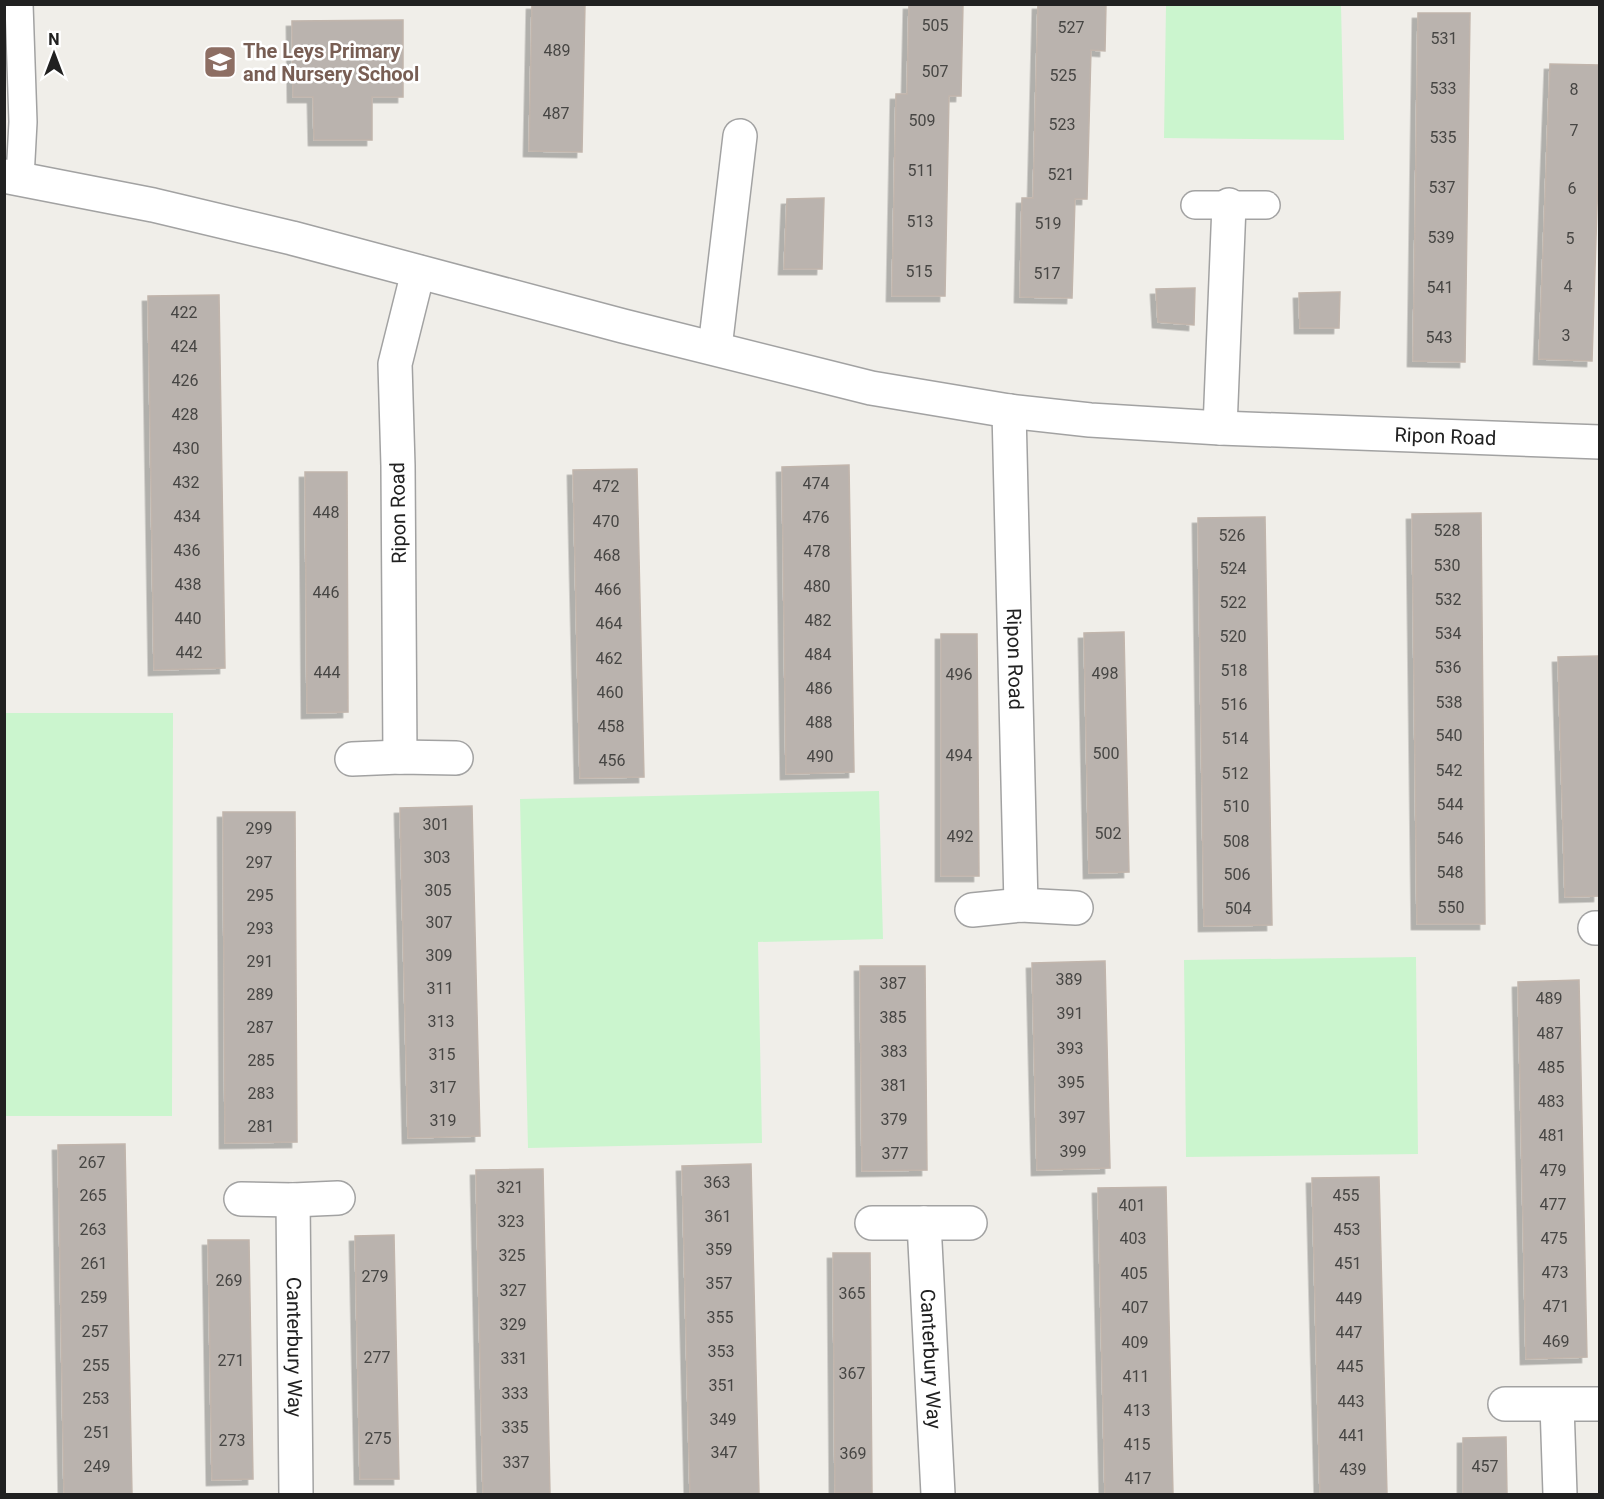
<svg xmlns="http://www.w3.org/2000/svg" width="1604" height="1499" viewBox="0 0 1604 1499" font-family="Roboto,sans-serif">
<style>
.park{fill:#cbf5ce}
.building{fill:#bab3ae;stroke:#c1b5ac;stroke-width:1.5;filter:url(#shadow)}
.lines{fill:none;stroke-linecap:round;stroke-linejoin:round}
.lane-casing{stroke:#a2a2a2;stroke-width:30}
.street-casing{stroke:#a2a2a2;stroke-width:36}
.lane{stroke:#fff;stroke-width:27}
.street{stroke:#fff;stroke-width:33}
.labels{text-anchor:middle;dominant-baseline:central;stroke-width:5;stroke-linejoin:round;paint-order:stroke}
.number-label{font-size:16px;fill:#474644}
.education-label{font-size:20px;font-weight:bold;fill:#785e54;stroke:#fff;text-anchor:start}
.street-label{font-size:20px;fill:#212121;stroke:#fff}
</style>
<defs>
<filter id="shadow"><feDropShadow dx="-5.5" dy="5.5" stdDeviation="0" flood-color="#0004"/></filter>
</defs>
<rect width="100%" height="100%" fill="#f0eee9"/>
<g class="park">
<path d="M1166,5H1341L1344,140L1164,138Z"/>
<path d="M5,713H173L172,1116H5Z"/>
<path d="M879,791L883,939L758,942L762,1143L528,1148L520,799Z"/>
<path d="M1416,957L1418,1154L1186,1157L1184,960Z"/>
</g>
<g class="building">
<path d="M532,4H585L582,152L529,151Z"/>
<path d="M909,4H963L961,96H949L945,296H892L896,94H907Z"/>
<path d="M1038,4H1106L1105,51L1091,50L1087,199H1075L1072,298L1020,297L1022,198H1033Z"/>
<path d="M1418,13H1470L1465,362L1413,361Z"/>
<path d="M403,20V97H372V140H314L313,97H293L292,21Z"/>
<path d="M1550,64L1599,65V146L1592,361L1539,359Z"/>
<path d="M824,198L822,269H784L787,199Z"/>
<path d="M1195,288L1194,325L1158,322L1156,289Z"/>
<path d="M1340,292L1339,328H1300L1299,293Z"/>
<path d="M219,295L225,668L154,670L148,296Z"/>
<path d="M849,465L854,772L786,774L782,467Z"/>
<path d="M637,469L644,777L580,778L573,470Z"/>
<path d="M305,472H347L348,712L307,713Z"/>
<path d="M1481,513L1485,924H1417L1412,514Z"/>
<path d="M1265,517L1272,925L1204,926L1198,518Z"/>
<path d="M1124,632L1129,872L1089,873L1084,633Z"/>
<path d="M941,634H977L979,876H941Z"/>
<path d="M1598,656L1599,896L1565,897L1558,657Z"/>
<path d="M472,806L480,1136L408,1138L400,808Z"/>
<path d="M223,812H295L297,1142L225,1143Z"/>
<path d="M1105,961L1110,1168L1037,1170L1032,963Z"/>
<path d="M860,966H925L927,1170L862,1171Z"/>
<path d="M1579,980L1587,1357L1526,1359L1518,982Z"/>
<path d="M125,1144L132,1494H64L58,1145Z"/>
<path d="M751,1164L759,1494H690L682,1166Z"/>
<path d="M543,1169L550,1494H483L476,1170Z"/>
<path d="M1379,1177L1387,1494H1320L1312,1178Z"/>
<path d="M1166,1187L1173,1494H1105L1098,1188Z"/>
<path d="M394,1235L399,1479H360L355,1236Z"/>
<path d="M208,1240H249L253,1479L212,1480Z"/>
<path d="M833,1253H870L872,1493H835Z"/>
<path d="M1506,1437L1507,1494H1463V1438Z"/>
</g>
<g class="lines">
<defs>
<g id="lane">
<path d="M19,4L23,122L20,178"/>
<path d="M1195,205H1266"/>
</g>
<g id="street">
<path id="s1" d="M4,176L153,205L292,238L623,326L871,388L1009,411L1090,420L1220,428L1600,442"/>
<path d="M715,348L740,136"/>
<path id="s2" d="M1009,411L1021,905"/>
<path d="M1220,428L1229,205"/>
<path d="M400,757L398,466L395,364L418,272"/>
<path d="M352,759L400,757L456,758"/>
<path d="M972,910L1021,905L1076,908"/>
<path d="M1595,928H1600"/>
<path d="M241,1199L293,1200L338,1198"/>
<path id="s3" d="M293,1200L296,1494"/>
<path d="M872,1223H970"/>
<path id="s4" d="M924,1223L938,1494"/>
<path d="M1505,1404H1600"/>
<path d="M1557,1405L1560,1494"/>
</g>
</defs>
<use href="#lane" class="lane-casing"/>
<use href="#street" class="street-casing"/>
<use href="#lane" class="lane"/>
<use href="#street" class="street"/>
</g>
<defs>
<symbol id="school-square" viewBox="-11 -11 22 22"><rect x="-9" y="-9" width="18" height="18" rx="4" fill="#8d6e63" stroke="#fff"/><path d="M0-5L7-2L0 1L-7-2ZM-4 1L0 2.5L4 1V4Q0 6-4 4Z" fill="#fff"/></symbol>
</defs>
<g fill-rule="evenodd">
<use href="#school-square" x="201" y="43" width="38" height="38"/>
</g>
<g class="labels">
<g class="number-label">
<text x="935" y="25">505</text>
<text x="1071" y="27">527</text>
<text x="1444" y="38">531</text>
<text x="557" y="50">489</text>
<text x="935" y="71">507</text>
<text x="1063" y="75">525</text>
<text x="1443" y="88">533</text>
<text x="1574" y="89">8</text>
<text x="556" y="113">487</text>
<text x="922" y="120">509</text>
<text x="1062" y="124">523</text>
<text x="1574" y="130">7</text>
<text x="1443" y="137">535</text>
<text x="921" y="170">511</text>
<text x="1061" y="174">521</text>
<text x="1442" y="187">537</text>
<text x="1572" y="188">6</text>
<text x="920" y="221">513</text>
<text x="1048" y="223">519</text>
<text x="1441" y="237">539</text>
<text x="1570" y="238">5</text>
<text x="919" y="271">515</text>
<text x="1047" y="273">517</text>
<text x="1568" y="286">4</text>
<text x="1440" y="287">541</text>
<text x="184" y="312">422</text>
<text x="1566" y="335">3</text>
<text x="1439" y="337">543</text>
<text x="184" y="346">424</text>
<text x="185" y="380">426</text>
<text x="185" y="414">428</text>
<text x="186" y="448">430</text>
<text x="186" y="482">432</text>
<text x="816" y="483">474</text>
<text x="606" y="486">472</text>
<text x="326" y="512">448</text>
<text x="187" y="516">434</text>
<text x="816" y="517">476</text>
<text x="606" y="521">470</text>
<text x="1447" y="530">528</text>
<text x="1232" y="535">526</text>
<text x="187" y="550">436</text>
<text x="817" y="551">478</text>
<text x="607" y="555">468</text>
<text x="1447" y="565">530</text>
<text x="1233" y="568">524</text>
<text x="188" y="584">438</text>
<text x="817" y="586">480</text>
<text x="608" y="589">466</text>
<text x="326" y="592">446</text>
<text x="1448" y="599">532</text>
<text x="1233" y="602">522</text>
<text x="188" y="618">440</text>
<text x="818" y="620">482</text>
<text x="609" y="623">464</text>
<text x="1448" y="633">534</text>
<text x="1233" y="636">520</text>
<text x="189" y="652">442</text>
<text x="818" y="654">484</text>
<text x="609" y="658">462</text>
<text x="1448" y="667">536</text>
<text x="1234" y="670">518</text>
<text x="327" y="672">444</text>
<text x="1105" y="673">498</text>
<text x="959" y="674">496</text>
<text x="819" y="688">486</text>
<text x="610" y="692">460</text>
<text x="1449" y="702">538</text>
<text x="1234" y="704">516</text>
<text x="819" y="722">488</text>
<text x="611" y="726">458</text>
<text x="1449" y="735">540</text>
<text x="1235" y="738">514</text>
<text x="1106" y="753">500</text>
<text x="959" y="755">494</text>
<text x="820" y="756">490</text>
<text x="612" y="760">456</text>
<text x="1449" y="770">542</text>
<text x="1235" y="773">512</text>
<text x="1450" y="804">544</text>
<text x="1236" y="806">510</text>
<text x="436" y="824">301</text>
<text x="259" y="828">299</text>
<text x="1108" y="833">502</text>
<text x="960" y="836">492</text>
<text x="1450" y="838">546</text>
<text x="1236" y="841">508</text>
<text x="437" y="857">303</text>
<text x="259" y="862">297</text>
<text x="1450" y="872">548</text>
<text x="1237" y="874">506</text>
<text x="438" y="890">305</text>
<text x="260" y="895">295</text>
<text x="1451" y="907">550</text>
<text x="1238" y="908">504</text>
<text x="439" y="922">307</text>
<text x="260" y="928">293</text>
<text x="439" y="955">309</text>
<text x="260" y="961">291</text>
<text x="1069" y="979">389</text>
<text x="893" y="983">387</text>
<text x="440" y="988">311</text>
<text x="260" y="994">289</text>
<text x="1549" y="998">489</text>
<text x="1070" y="1013">391</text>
<text x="893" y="1017">385</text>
<text x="441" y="1021">313</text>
<text x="260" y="1027">287</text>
<text x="1550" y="1033">487</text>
<text x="1070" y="1048">393</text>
<text x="894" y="1051">383</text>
<text x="442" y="1054">315</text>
<text x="261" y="1060">285</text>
<text x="1551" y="1067">485</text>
<text x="1071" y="1082">395</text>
<text x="894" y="1085">381</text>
<text x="443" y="1087">317</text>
<text x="261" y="1093">283</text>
<text x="1551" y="1101">483</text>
<text x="1072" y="1117">397</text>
<text x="894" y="1119">379</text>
<text x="443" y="1120">319</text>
<text x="261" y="1126">281</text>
<text x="1552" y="1135">481</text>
<text x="1073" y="1151">399</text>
<text x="895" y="1153">377</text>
<text x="92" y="1162">267</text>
<text x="1553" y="1170">479</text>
<text x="717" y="1182">363</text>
<text x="510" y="1187">321</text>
<text x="93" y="1195">265</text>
<text x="1346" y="1195">455</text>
<text x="1553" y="1204">477</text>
<text x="1132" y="1205">401</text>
<text x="718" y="1216">361</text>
<text x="511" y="1221">323</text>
<text x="93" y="1229">263</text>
<text x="1347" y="1229">453</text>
<text x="1133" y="1238">403</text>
<text x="1554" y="1238">475</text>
<text x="719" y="1249">359</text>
<text x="512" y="1255">325</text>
<text x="94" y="1263">261</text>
<text x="1348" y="1263">451</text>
<text x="1555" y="1272">473</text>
<text x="1134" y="1273">405</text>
<text x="375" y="1276">279</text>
<text x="229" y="1280">269</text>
<text x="719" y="1283">357</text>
<text x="513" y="1290">327</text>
<text x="852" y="1293">365</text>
<text x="94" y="1297">259</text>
<text x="1349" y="1298">449</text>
<text x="1556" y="1306">471</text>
<text x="1135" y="1307">407</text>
<text x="720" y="1317">355</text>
<text x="513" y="1324">329</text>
<text x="95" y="1331">257</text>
<text x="1349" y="1332">447</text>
<text x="1556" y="1341">469</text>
<text x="1135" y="1342">409</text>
<text x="721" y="1351">353</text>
<text x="377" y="1357">277</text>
<text x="514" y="1358">331</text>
<text x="231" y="1360">271</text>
<text x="96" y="1365">255</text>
<text x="1350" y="1366">445</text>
<text x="852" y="1373">367</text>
<text x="1136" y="1376">411</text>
<text x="722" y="1385">351</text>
<text x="515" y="1393">333</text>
<text x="96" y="1398">253</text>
<text x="1351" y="1401">443</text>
<text x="1137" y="1410">413</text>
<text x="723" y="1419">349</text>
<text x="515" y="1427">335</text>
<text x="97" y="1432">251</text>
<text x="1352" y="1435">441</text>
<text x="378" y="1438">275</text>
<text x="232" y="1440">273</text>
<text x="1137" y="1444">415</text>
<text x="724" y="1452">347</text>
<text x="853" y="1453">369</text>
<text x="516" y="1462">337</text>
<text x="97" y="1466">249</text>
<text x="1485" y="1466">457</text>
<text x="1353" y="1469">439</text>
<text x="1138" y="1478">417</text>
</g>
<g class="education-label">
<text x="243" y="51">The Leys Primary<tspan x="243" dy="23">and Nursery School</tspan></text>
</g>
<g class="street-label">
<text stroke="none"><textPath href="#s1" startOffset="1470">Ripon Road</textPath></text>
<text transform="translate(398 513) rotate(-91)">Ripon Road</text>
<text stroke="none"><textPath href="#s2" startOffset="248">Ripon Road</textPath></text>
<text stroke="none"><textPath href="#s3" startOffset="147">Canterbury Way</textPath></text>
<text stroke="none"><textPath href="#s4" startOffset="136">Canterbury Way</textPath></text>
</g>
</g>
<rect width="1604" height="1499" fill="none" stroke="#212121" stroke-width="12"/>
<g transform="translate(54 54)" stroke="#ffffff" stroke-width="4.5" paint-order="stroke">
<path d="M0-4.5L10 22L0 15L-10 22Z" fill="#212121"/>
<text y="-9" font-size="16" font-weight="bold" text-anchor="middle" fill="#212121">N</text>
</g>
</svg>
